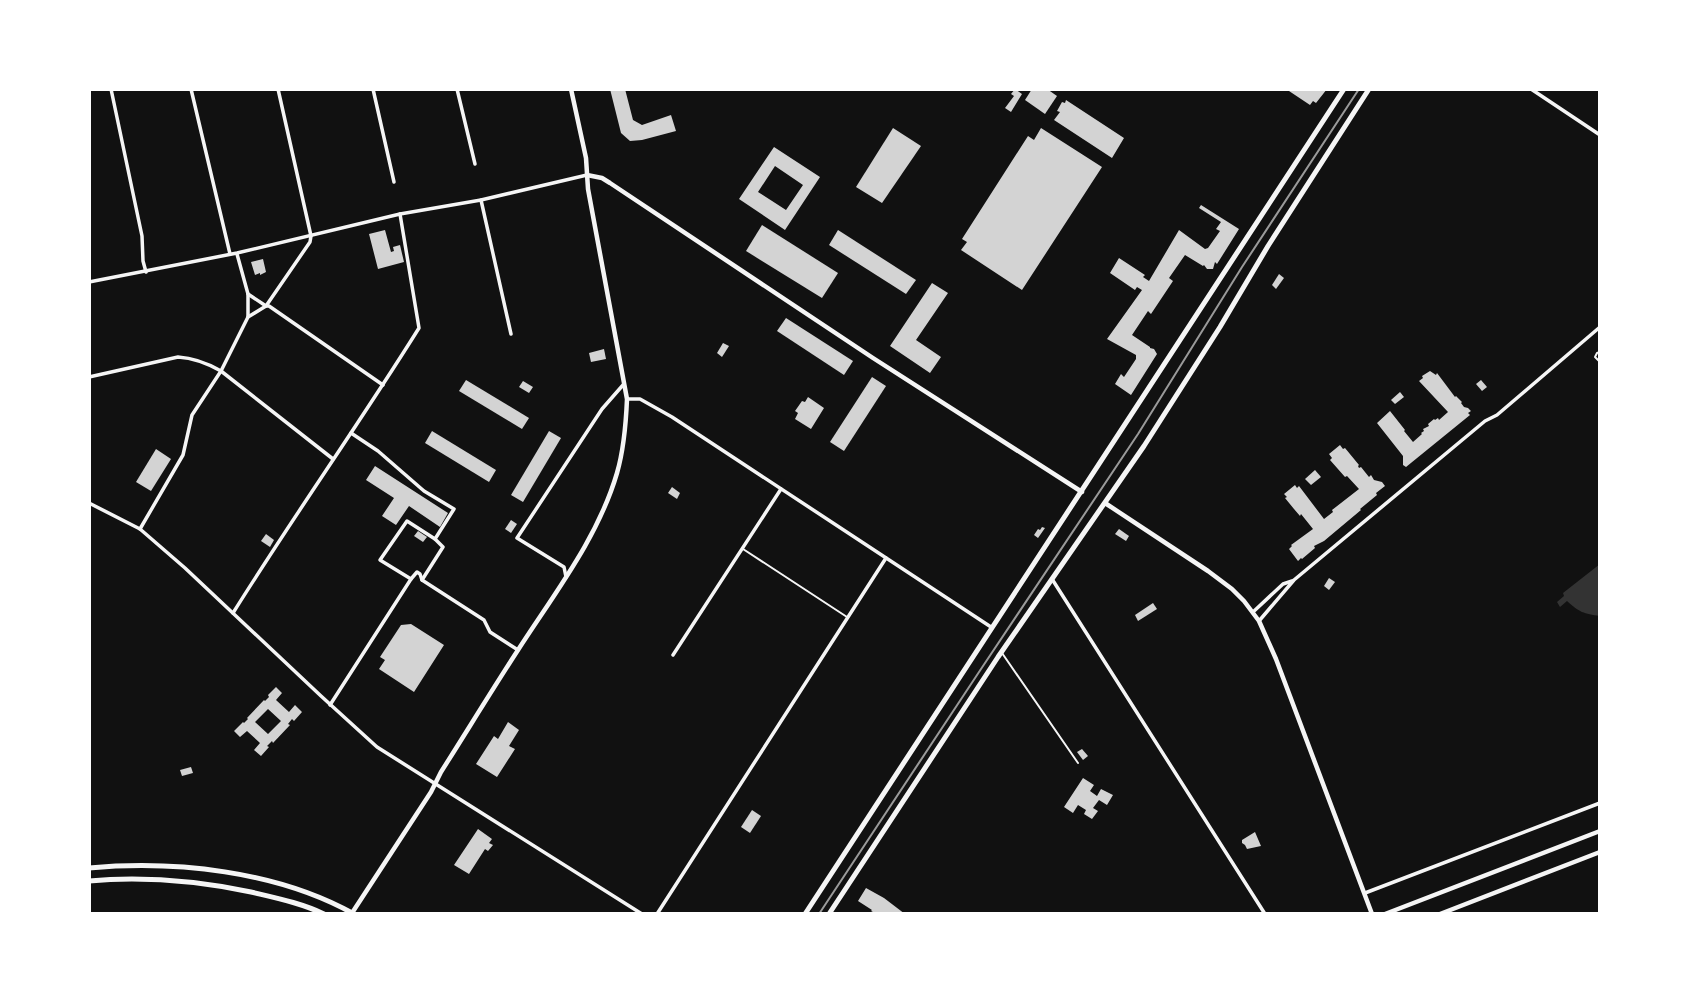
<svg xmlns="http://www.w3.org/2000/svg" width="1689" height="1003" viewBox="0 0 1689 1003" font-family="Bitter,serif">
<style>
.water{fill:#333}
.building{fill:#d3d3d3;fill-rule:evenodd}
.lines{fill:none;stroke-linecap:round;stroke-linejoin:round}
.path{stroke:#f5f5f5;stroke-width:2}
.service{stroke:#f5f5f5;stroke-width:2}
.minor{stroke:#f5f5f5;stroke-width:3.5}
.tertiary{stroke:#f5f5f5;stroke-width:4.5}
.secondary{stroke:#f5f5f5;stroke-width:4.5}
.primary{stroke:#f5f5f5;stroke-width:5}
.tram{stroke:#9a9a9a;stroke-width:2}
</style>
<rect width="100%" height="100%" fill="#111"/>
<path class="water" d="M1600,564V616C1584,614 1579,612 1567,601L1560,607L1557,602L1564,596L1563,593Z"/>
<g class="building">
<path d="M610,89H625L633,120L642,125L671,115L676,131L642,140L630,141L621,133Z"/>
<path d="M1015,89L1022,94L1011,112L1005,108L1014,96L1011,94Z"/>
<path d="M1032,89H1047L1057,96L1045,114L1025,100Z"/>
<path d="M1286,89H1327L1316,103L1313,101L1310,105Z"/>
<path d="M1066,100L1124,138L1112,158L1054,120L1060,112L1057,111L1062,102L1065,103Z"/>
<path d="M893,128L921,146L882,203L856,187Z"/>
<path d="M1041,128L1102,167L1022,290L961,250L967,242L962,239L1028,136L1034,140Z"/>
<path d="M774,147L820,177L785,230L739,199ZM775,166L803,185L786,210L758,192Z"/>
<path d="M1201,205L1239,229L1217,264L1215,262L1213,269H1207L1204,265L1203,266L1185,255L1169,278L1173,281L1151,314L1148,311L1132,335L1150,347V348L1154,349L1157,354L1131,395L1115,384L1121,374L1124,377L1136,359V355L1107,339L1142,290L1137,287L1135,290L1110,273L1119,258L1145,275L1143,277L1149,281L1179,230L1205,249L1208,248L1220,231L1216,229L1221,222L1199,208Z"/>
<path d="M762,225L838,273L822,298L746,251Z"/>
<path d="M385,230L391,252L394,251L393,247L400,245L404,262L378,269L369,234Z"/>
<path d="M838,230L916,280L906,294L829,245Z"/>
<path d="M263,259L266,272L260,275V273L255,275L251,262Z"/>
<path d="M1279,274L1284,278L1276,289L1272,285Z"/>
<path d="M932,283L948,293L916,340L941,357L930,373L890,346Z"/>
<path d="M786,318L853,361L844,375L777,331Z"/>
<path d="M723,343L729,346L722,357L717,353Z"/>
<path d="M604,349L606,359L591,362L589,353Z"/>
<path d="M1430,371L1436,375L1437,373L1455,397L1456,396L1462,402L1461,403L1464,407L1468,408L1471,411L1468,413L1470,415L1406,467L1403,465V456L1377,423L1390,411L1405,430L1404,431L1413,442L1422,434L1421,433L1424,431L1423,429L1429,426L1428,424L1434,419L1435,420L1438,418L1439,420L1448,412L1419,381L1423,378L1422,376Z"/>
<path d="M872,377L886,386L844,451L830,442Z"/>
<path d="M466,380L529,418L522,429L459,391Z"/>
<path d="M1481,380L1487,387L1482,391L1476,384Z"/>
<path d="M523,381L533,387L529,393L519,387Z"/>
<path d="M1400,392L1404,397L1395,404L1391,400Z"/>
<path d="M808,397L824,408L811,429L795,419L798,413L795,411L802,401L805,402Z"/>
<path d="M432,431L496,470L489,482L425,443Z"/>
<path d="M549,431L561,438L523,502L511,495Z"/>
<path d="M1340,445L1343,449L1345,448L1359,465L1358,466L1359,468L1361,467L1369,477L1371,475L1374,480L1382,482L1385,486L1376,493L1377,495L1360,509L1361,510L1324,541L1314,546L1315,548L1302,559L1301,558L1298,561L1289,549L1292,546L1291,545L1313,529L1301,514L1300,516L1294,509L1285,498L1287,497L1284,494L1295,485L1297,488L1299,486L1324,519L1333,512L1332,510L1359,489L1347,476L1345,477L1330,460L1332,458L1329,454Z"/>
<path d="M156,449L171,459L151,491L136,482Z"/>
<path d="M375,466L448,513L440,527L409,506L396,525L382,516L394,498L366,480Z"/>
<path d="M1315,470L1321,477L1311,485L1305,479Z"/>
<path d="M672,487L680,493L677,499L668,493Z"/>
<path d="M511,520L517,524L511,533L505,529Z"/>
<path d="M1042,527L1045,528L1038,538L1034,535L1038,529L1040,530Z"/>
<path d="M1119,529L1129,536L1126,541L1115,534Z"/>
<path d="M418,531L427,537L423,542L414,536Z"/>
<path d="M266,534L274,540L270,547L261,541Z"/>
<path d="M1329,578L1335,582L1329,590L1324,586Z"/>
<path d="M1153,603L1157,609L1138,621L1135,615Z"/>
<path d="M411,624L444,645L414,692L379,669L385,660L380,657L401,625Z"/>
<path d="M276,687L282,693L276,700L289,712L295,705L302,712L294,721L292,719L288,724L290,725L273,743L272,741L267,746L269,747L261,756L254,750L260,743L247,731L240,737L234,731L243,722L244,723L248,719L247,718L264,700L265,701L269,697L268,695ZM268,709L281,721L268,734L255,722Z"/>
<path d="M508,722L519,730L509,746L515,749L497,777L476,764L494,736L498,739Z"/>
<path d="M1082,749L1088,756L1083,760L1077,752Z"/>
<path d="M191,767L193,773L182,776L180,770Z"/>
<path d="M1083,778L1094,785L1090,791L1097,796L1101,789L1113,795L1107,805L1099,800L1093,808L1098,811L1092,819L1084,814L1086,810L1078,805L1073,813L1064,807Z"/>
<path d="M752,810L761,816L750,833L741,827Z"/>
<path d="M478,829L492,839L489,843L493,845L488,851L485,849L469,874L454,865Z"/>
<path d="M1255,832L1261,846L1247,849L1245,845L1242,843V840Z"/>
<path d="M866,888L884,898L905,914H877L871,911L872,910L858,901Z"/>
</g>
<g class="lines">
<path class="path" d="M1600,352L1597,353L1595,357L1600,362"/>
<g class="service">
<path d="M743,549L847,617"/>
<path d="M1002,653L1078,763"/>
</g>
<g class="minor">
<path d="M111,89L142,236L143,261L146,272"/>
<path d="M191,89L230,254"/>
<path d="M373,89L394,182"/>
<path d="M457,89L475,164"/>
<path d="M1531,89L1600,135"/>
<path d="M481,200L511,334"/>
<path d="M237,254L248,294V317"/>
<path d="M89,282L237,253L400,214L481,200L587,175"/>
<path d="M248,294L266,306H269L383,385"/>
<path d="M89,377L178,357C194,358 207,363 221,371L333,459"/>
<path d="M627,399H640L672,417L991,627"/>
<path d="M351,433L378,451L424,491L454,509L435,539L443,547L422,580L484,620L490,632L518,650"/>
<path d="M89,503L140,529L185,568L321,696L377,747L642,914"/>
<path d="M140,529L183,455L192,415L221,371L248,317L266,306L310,242L311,236L278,89"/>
<path d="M566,577L564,567L517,538L602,409L623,385"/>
<path d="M411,579L417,572L420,574L422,580"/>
<path d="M1052,579L1265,914"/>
<path d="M1253,612L1283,584L1292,581"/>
<path d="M233,613C293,517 359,424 419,328L400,214"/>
<path d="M1259,621L1294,580L1485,421L1497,415L1600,327"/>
<path d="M673,655L781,489"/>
<path d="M330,705L411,579L380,560L407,521L435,539"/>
<path d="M1365,893L1600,803"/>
<path d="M657,914L886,558"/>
</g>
<g class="tertiary">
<path d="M1105,503L1208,571L1232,589L1244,601L1259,621L1276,659L1372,914"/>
<path d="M1385,914L1600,831"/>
<path d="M1440,914L1600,852"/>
</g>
<g class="secondary">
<path d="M587,175L602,178L610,183L873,358L1082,492"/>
<path d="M352,913L431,792L441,772C467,731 492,690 518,650C554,594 598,538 617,473C624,449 626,423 627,399L588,189L586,158L571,89"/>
</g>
<g class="primary">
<path d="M89,868C175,860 277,871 354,914"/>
<path d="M89,881C144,876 198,881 251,892C276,898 301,903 324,914"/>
<path d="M805,914L1344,89"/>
<path d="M829,914L998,657L1144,446L1220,327L1268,246L1369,89"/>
</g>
<path class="tram" d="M819,914L981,669L1138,434L1242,267L1359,89"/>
</g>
<rect width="1689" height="1003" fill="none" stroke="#ffffff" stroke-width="182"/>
</svg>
